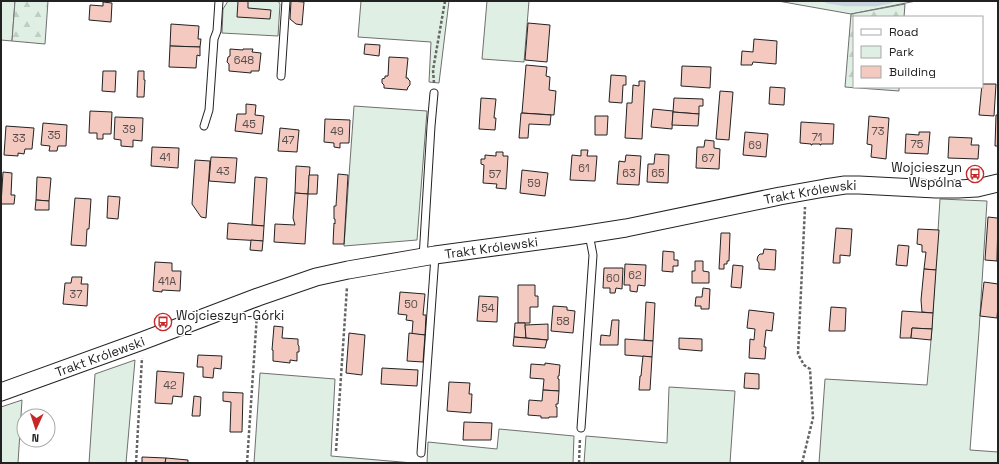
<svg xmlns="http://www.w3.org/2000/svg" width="999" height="464" viewBox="0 0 999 464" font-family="'Space Grotesk',sans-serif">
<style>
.green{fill:#e0efe3;stroke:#6f6f6f}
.forest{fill:url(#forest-firs);stroke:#6f6f6f}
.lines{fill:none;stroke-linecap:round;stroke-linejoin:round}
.stream{stroke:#c7d3dd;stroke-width:4.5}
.building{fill:#f3c9c0;stroke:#222}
.service-casing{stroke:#222;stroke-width:9}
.tertiary-casing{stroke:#222;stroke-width:19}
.path{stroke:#646464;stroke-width:2.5;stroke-dasharray:3 2;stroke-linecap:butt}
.service{stroke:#fff;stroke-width:7}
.tertiary{stroke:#fff;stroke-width:17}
.labels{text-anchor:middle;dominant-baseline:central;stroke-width:3;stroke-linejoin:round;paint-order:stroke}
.number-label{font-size:11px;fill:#564c4a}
.poi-label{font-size:13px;fill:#222;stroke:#fff;text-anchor:end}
.street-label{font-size:13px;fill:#222;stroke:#fff}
</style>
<defs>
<pattern id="forest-firs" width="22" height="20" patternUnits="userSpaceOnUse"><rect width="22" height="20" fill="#e0efe3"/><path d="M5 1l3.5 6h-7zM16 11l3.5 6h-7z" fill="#c0cdc2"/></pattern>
</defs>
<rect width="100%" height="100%" fill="#fff"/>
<g class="green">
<path d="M1,1H15L12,41L1,40Z"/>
<path d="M228,1H278L280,4L278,36L222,33L223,9Z"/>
<path d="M361,1H449L439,83L429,82L431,42L358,37Z"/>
<path d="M487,1H529L524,62L482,59Z"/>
<path d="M778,1H916L851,14Z"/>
<path d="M354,106L427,111L417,240L344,246Z"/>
<path d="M940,199L987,201L979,331L970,450L998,452V463H819L825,379L927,385L931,340Z"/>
<path d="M135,360L126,463H89L95,374Z"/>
<path d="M260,373L335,379L331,456L413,463H254Z"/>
<path d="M669,387L735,391L730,463H584L586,436L667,443Z"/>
<path d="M22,400L18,463H1V407Z"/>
<path d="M499,429L574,436L573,463H427L428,442L497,449Z"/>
</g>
<g class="forest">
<path d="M15,1H48L45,44L12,41Z"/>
<path d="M905,4L904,17H854V87H899V91L845,87L851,14Z"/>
</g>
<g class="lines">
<path class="stream" d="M827,1L845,4H876L891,1"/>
</g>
<g class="building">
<path d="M238,1H248V8L271,10L270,19L237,17Z"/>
<path d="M291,1L304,2L302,25L296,24L290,19Z"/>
<path d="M103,2L112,3L111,22L89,20L90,5L103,6Z"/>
<path d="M528,23L550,25L547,62L525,60Z"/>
<path d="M171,24L199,26L198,39H201L200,47L170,46Z"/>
<path d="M754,39L777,41L776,64L753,62L752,65H741L742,51L753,52Z"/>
<path d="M365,44L380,45L379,56L364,54Z"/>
<path d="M170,46L200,47V56L197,55L196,68L169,67Z"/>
<path d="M230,49L243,50V49H253L252,52L261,53L259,71H251V73L229,71V64L227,62L228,57L230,56Z"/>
<path d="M389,57L408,58L406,78H408V79L410,81V85L408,87L407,90L384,88V85L382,83V79L385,78V76H388Z"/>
<path d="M526,65L547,67L546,76L550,77L549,90L556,91L554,115L522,113Z"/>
<path d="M682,66L711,67L710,88L681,86Z"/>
<path d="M103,71H116L115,92L102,91Z"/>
<path d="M138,71H144V80H145L144,97H137Z"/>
<path d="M611,75L626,76V85H623L622,103L609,102Z"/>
<path d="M639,81H645L642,139L625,138L627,103H632L633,85L639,86Z"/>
<path d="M982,84H996L994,116L979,115Z"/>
<path d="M770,87L785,88L784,105L769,104Z"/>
<path d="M720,91L733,92L729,140L716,139Z"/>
<path d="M481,98L496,99L494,118H496L495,130L479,129Z"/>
<path d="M674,98L703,99V106H699V114L673,112Z"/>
<path d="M246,104L256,105L255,115L264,116L262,134L235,131L237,114H246Z"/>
<path d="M653,109L673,111L672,129L651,127Z"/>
<path d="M90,111L112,112L111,134H103V139H97V133H89Z"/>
<path d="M673,112L699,114L698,126L672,125Z"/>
<path d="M521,113L551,115L550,125L529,124L528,138H519Z"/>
<path d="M996,115H998V146H995Z"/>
<path d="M595,116H608L607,135H595Z"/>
<path d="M869,116L889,118L886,159L871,157L872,145L867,144Z"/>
<path d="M115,117L143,118L142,141L133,140V147L121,146V140L114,139Z"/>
<path d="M325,119L350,120L349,143H340V148L334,147V143L324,142Z"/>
<path d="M801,122L834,124L833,144H821V145H820V144H812V145H811V144L800,143Z"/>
<path d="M43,123L67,125L66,146H58L57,151H49L50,146L41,145Z"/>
<path d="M6,126L34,128L32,149H25L24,154L18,153V156L4,155Z"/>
<path d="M280,128L299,130L297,152L278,151Z"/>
<path d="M745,132L768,134L766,157L743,155Z"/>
<path d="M919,132H930L928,154L905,153L906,134L919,135Z"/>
<path d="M949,137L972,138L971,145H979L978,159L948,158Z"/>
<path d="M705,140L714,141V148L720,149L719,169L696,168L697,147H704Z"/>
<path d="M152,147L179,148L178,168L151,166Z"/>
<path d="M581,150H588L587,156H597L595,181L570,180L572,155L581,156Z"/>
<path d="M496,152H503V156H508L506,189L496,188L497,184L483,183L484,165L481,164V159H485V155L496,156Z"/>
<path d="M655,154L669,155L668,183L647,182L648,164H654Z"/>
<path d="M626,155L641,156L639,185L617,184L619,161L625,162Z"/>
<path d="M211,157L237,158L235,183L209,181Z"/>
<path d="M195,160L210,161L206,218L201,217L192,204Z"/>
<path d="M296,166L310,167L308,194L295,193Z"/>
<path d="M522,170L548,173L545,196L520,193Z"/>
<path d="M3,172L12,173L11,195H15L14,204H1Z"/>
<path d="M338,174L348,175L344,244H333L334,223L335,224V219H334V206H336Z"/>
<path d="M309,175H318L317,194H308Z"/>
<path d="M37,177L51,178L49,201L36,200Z"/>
<path d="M255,177L267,178L264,226L252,225Z"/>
<path d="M295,193L308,194L305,244L274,242L275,224L295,225L293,218Z"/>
<path d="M108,196L120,197L118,219L107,218Z"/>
<path d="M75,198L91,199L89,229H87L86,246L71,245Z"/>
<path d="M36,200L49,201V210H35Z"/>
<path d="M988,217L997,218L998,217L997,261L985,260Z"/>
<path d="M228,223L264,226L263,241L227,239Z"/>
<path d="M836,228L852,229L850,256L840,255V263H833Z"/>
<path d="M918,229L939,230L936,270L924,269L926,252H922V245L917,244Z"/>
<path d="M721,233H730L729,261H727V264H724V269H719Z"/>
<path d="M251,240L263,241L262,251L250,250Z"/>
<path d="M898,245L909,246L907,266L896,265Z"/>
<path d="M764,249L776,250L775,270L759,269V263L757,260L758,256L760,254H763Z"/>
<path d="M663,251L674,252V260H678V266H673V272L662,271Z"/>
<path d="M695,261H703V271L709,272V283H692V271H695Z"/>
<path d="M155,262L172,263V271H181L180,291L162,290V292L153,291Z"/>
<path d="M625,264L646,265L645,286L638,285L637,292L630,291V285H624Z"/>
<path d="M733,265L743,266L741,288L731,287Z"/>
<path d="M604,268H623L622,289L616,288L615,293H610V288H603Z"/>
<path d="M924,269L936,270L933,313L922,312L921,300Z"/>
<path d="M72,277H82L81,284H88L87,306L63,304L65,283H71Z"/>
<path d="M984,282L998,284V305L997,318L980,316Z"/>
<path d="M518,285H535V296H538V307H530V323H518Z"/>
<path d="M703,288L710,289L709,309H701V306H695L696,297H702Z"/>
<path d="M400,292L425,294L423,315H426L425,335L412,334L413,321L406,320L407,315L398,314Z"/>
<path d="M479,296L498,297L497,322L477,321Z"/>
<path d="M646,302L655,303L653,341L644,340Z"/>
<path d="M553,306L567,307V310L575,311L573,333L551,331Z"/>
<path d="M831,307L846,308L845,331H829Z"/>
<path d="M749,310L774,313L772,331L766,330L764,347H766L765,359L749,358L750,339L754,340L755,329L747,328Z"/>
<path d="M902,311L933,313L932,329L912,328L911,338H900Z"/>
<path d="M612,320H619L618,345H600L601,335L610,336Z"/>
<path d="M515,323H525L526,338L514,337Z"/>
<path d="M548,324V340L526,338L525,325Z"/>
<path d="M274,326L283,327L282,338L298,339V345L299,346V352H297V361L290,360V363L273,361V350H272Z"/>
<path d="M912,328L932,329L931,340L911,338Z"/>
<path d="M349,333L365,335L362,375L346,373Z"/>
<path d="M409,333L425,335L423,362L407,361Z"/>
<path d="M514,337L547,340L545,348L513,346Z"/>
<path d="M679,338L702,339V351L679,349Z"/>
<path d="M625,339L653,341L652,357L625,355Z"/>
<path d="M198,355L222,356L221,369L214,368L213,378L203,377V367H197Z"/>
<path d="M643,356L652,357L650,390H639L640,376H641L642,365Z"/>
<path d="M545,363L560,365L559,376H558V379H559V391L543,390L544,379L530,378L531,364L545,365Z"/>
<path d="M382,368L418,370L417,386L381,384Z"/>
<path d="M157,371L184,373L182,397L173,396L172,404L155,403Z"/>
<path d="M745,373L759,374V389L744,388Z"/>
<path d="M449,382L470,383L469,394H472L471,413L447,411Z"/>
<path d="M543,390L559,391L558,404H556V407H557V417H549V418H541V416L528,415L529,400L542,401Z"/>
<path d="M223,392L243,393L242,432H230L231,402L223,401Z"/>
<path d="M194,396L201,397L200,416H192Z"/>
<path d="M464,422L492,423L491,440H463Z"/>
<path d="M142,457L166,458L165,463H142Z"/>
<path d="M166,458L188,460V463H165Z"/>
</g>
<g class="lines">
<defs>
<g id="service">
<path d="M281,76L286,1"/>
<path d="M204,126L209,110L214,39L217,31L219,1"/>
<path d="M423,258L431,126L434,93"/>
<path d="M581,428L593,255L589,234"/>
<path d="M421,453L435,256"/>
</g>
<g id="tertiary">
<path id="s1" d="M1,392L142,341L258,297L316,277L348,270L435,255L575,236L626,228L780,196L825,188L845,185H859L936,189H958L977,188L998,183"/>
</g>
</defs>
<use href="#service" class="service-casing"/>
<use href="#tertiary" class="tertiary-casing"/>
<g class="path">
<path d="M434,83L433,70L445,1"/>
<path d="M336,451L347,287"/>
<path d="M136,463L142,358"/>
<path d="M247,463L257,314"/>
<path d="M579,463L580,438"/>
<path d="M802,463L813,418L810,369L804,365L798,354L805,207"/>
</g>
<use href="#service" class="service"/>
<use href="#tertiary" class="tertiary"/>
</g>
<defs>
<symbol id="bus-ring" viewBox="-11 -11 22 22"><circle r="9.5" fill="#fff" stroke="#c62828" stroke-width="1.5"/><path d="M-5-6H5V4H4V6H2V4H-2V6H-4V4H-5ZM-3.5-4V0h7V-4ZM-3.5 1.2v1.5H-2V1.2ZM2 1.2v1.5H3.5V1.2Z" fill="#c62828"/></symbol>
</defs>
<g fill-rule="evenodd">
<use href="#bus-ring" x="965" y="164" width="20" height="20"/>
<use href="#bus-ring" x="153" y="312" width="20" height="20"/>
</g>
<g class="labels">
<g class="number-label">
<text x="244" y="60">648</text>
<text x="249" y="124">45</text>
<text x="129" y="129">39</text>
<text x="337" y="131">49</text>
<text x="878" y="131">73</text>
<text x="54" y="135">35</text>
<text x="817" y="137">71</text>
<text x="19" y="138">33</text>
<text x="288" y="140">47</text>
<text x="917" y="144">75</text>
<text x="755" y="145">69</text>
<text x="165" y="157">41</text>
<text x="708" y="158">67</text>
<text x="584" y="168">61</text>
<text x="223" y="171">43</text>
<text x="629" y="173">63</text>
<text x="658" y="173">65</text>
<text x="495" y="174">57</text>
<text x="534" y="183">59</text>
<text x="635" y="275">62</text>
<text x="613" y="278">60</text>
<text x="167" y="281">41A</text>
<text x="76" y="294">37</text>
<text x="411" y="304">50</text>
<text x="488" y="308">54</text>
<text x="563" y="321">58</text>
<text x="170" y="385">42</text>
</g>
<g class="poi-label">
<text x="962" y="167">Wojcieszyn<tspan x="962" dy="15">Wspólna</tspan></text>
<text x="176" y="315" text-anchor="start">Wojcieszyn-Górki<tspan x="176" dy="15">02</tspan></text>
</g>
<g class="street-label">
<text stroke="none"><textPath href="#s1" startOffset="837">Trakt Królewski</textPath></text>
<text stroke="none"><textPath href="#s1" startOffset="513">Trakt Królewski</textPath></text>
<text stroke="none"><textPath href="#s1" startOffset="105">Trakt Królewski</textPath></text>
</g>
</g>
<rect width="999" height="464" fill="none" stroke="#222222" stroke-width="4"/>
<rect x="853" y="16" width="130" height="72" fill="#ffffff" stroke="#a7a7a7"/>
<rect x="861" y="29" width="20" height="6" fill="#ffffff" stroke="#a7a7a7"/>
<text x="889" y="36" font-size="12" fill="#222222">Road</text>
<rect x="861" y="46" width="20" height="12" fill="#e0efe3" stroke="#a7a7a7"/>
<text x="889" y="56" font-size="12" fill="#222222">Park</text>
<rect x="861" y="66" width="20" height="12" fill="#f3c9c0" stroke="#a7a7a7"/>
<text x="889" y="76" font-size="12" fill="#222222">Building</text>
<g transform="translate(36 428) rotate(183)"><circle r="19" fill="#ffffff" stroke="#a7a7a7"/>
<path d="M0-3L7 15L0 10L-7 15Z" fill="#c62828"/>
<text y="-6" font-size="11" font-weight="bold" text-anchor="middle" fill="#222222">N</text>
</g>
</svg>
